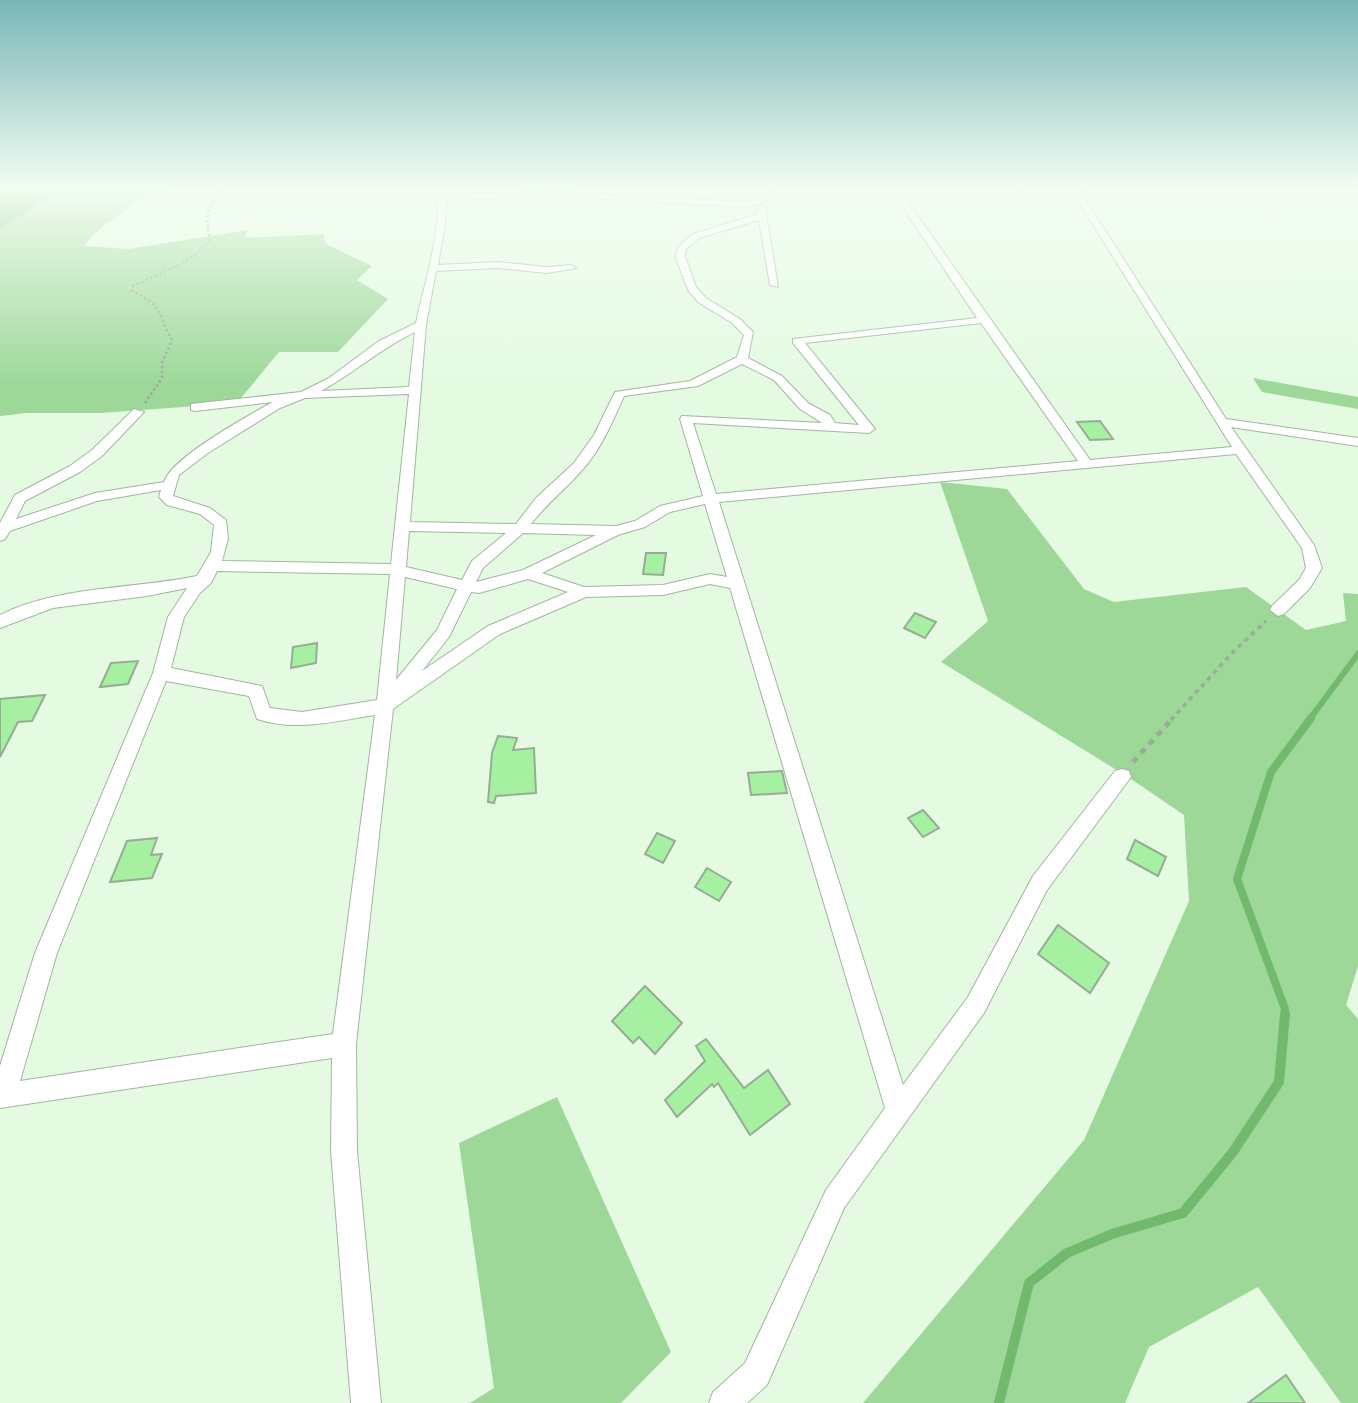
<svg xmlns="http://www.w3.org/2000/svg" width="1358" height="1403" viewBox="0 0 1358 1403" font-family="'Sofia Sans Condensed',sans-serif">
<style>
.green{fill:#9dd899}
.water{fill:#71b96d}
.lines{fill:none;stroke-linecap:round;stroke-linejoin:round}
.stream-far2{stroke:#71b96d;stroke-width:6}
.stream-far1{stroke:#71b96d;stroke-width:8}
.stream{stroke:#71b96d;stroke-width:10}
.building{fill:#a6f1a1;stroke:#97ac95;stroke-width:2}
.minor-casing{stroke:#a1b69f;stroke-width:2}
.path-far2{stroke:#9bac99;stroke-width:2.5;stroke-dasharray:2.5 2.5;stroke-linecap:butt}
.path-far1{stroke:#9bac99;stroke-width:3.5;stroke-dasharray:4.5 4.5;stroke-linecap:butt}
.path{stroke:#9bac99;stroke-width:5;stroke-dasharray:6 6;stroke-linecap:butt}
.minor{fill:#fff;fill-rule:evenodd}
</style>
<rect width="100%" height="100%" fill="#e4fbe2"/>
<g class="green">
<path d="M65,188L176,190L144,194C125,214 100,224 84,246L128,249L247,230L245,238L323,234L326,244L372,266L357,280L388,299L338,352H279L237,403L101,413H26L0,416V229Z"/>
<path d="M1253,378L1358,397V409L1262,392Z"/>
<path d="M940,482L1007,489L1084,589L1114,602L1246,587L1306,630L1346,621L1343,593L1358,594V966L1346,1005L1358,1019V1403H1341L1258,1287L1149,1347L1125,1403H863L1084,1140L1189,901L1184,815L1128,777L941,662L988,621Z"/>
<path d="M557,1097L671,1352L621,1403H470L494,1388L459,1143Z"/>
</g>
<path class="water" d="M0,188H65L0,229Z"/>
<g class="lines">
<path class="stream-far2" d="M1309,720L1358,654"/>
<path class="stream-far1" d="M1284,1016L1285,1009L1237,879L1271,772L1311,718"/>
<path class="stream" d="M999,1403L1029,1283L1067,1253L1112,1234L1183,1213L1233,1152L1279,1082L1285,1014"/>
</g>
<g class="building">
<path d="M1100,421L1113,439L1090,440L1077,422Z"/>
<path d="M646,553H666L663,575L643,574Z"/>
<path d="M915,613L936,622L925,638L904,628Z"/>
<path d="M317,643L316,663L291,668L293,647Z"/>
<path d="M138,661L128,684L100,687L111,663Z"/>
<path d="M45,695L32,721L18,722L0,757V699Z"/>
<path d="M498,736L517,738L513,750L534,748L536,793L496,796L494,803L488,802L492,753Z"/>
<path d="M782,771L787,793L751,795L748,773Z"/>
<path d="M923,810L939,828L923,837L908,818Z"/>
<path d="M657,833L675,841L663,863L645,854Z"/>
<path d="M157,838L151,855L162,854L152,878L110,882L127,841Z"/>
<path d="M1135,840L1166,857L1158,876L1127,859Z"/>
<path d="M707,868L731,882L719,901L695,887Z"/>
<path d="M1058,925L1109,963L1090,993L1038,954Z"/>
<path d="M645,986L682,1023L655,1054L639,1037L633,1043L612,1021Z"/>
<path d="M706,1039L744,1088L768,1070L790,1104L750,1135L718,1083L714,1087L712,1084L677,1117L665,1100L705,1061L696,1046Z"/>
<path d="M1286,1375L1305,1403H1248Z"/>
</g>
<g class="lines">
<defs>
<path id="minor" d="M435,188H443L445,195L555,192L745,202L758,198L762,188H770L764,202L745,207L555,196L446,200L445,224L438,265L498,262L547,267L571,265L576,268L547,273L498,268L436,271L426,325L410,522L516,524L536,498L574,463L594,435L615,392L690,381L737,357L744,335L732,323L698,302L688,290L675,256L679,246L693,234L758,214L757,207L761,205L765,207L778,287L770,285L759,220L699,238L686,249L685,256L696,287L706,298L740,319L753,332L748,358L782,376L808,403L830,415L835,423L859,425L793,343V339L977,318L890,188H898L1090,460L1232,447L1070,188H1078L1226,419L1358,438V446L1231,427L1314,545L1322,568L1310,588L1284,614L1278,616L1270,610L1272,606L1299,580L1306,568L1302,548L1236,454L719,502L903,1085L968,997L1033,876L1115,771L1122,769L1129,771L1131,777L1047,890L984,1013L844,1208L767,1385L747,1403H709L713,1392L745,1363L826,1190L885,1108L730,588L710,584L663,595L586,597L500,634L393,709L356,1044L357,1151L381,1403H351L331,1151L332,1058L0,1108V1066L35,953L153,673L168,617L187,588L147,596L53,608L0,628V615C57,586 134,589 197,576L211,552L214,525L200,514L167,505L159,497L161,490L97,501L10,531L5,539L0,541V523L15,495L70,466L92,450L134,409L144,412L102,456L80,472L25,501L16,519L95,493L164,482C171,458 249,415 273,402L195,411L191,410V404L301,392L329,378L379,341L416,323C423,288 445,221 435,188ZM981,323L1078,461L716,494L693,423L869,433L875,429L805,343ZM415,332L409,387L321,391C354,373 381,348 415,332ZM742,364L774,380L800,409L822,423L682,416L680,419L703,496L660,506L635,521L616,526L531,524C547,503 567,488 584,468C602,447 613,421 624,396L698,386ZM409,394L391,564L222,561L228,539L226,520L210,508L173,496L179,475L208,453L280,408L305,398ZM705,504L727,577L710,574L663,585L584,587L542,573L618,535L645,527L670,512ZM409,531L506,533L472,561L462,580L406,567ZM523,533L596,535L523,570L476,582L483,568ZM217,571L390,574L377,700L302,712L270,708L262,686L171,668L184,617L200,593L211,583ZM405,577L457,589L437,630L396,680ZM528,579L568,592L488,626L422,671L449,637L471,592L479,593ZM166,681L249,696L257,719C296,732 336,721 375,715L333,1034L20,1081L57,953Z"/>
</defs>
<use href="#minor" class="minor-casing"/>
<path class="path-far2" d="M145,403L162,378V363L172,340C157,314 165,306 132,291L133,286C161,273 190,264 210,240C206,219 205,206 222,191"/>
<path class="path-far1" d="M1171,720L1233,652L1266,621"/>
<path class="path" d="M1133,762L1173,718"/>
<use href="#minor" class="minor"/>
</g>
<linearGradient id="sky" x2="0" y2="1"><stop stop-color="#78b6b7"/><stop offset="0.49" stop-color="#f3fdf2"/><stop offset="1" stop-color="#f3fdf2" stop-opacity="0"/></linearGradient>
<rect width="1358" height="384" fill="url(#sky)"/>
</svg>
